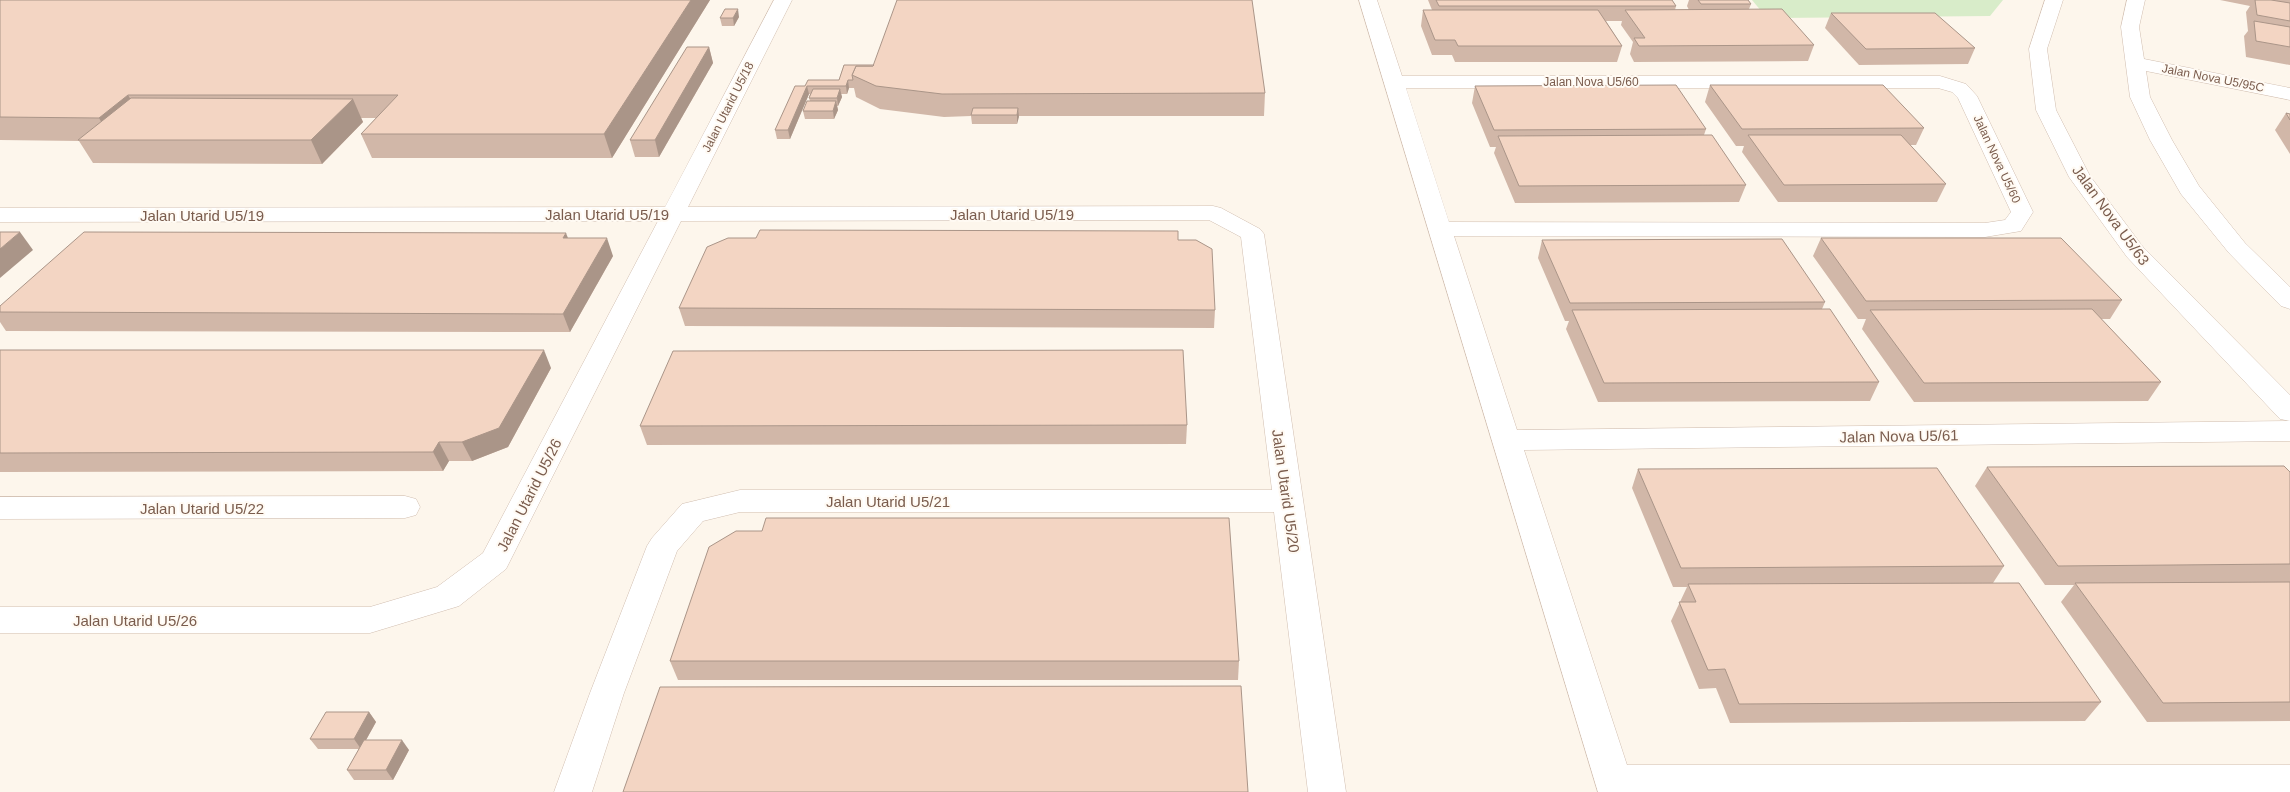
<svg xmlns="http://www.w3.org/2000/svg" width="2290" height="792" viewBox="0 0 2290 792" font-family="Arial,sans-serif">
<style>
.green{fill:#d8ecc9}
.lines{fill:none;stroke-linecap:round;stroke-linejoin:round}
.minor-casing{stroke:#d1beb0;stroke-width:1}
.tertiary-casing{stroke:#d1beb0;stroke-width:1}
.minor{fill:#fff;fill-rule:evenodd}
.tertiary{fill:#fff;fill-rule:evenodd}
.wall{fill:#d1b7a8}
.shaded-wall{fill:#aa9588}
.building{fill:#f3d5c3;stroke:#aa9588}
.labels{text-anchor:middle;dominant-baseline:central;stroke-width:4;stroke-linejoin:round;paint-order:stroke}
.far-street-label{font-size:12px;fill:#7a5c4d;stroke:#fffaf3}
.street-label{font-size:15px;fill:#7a5c4d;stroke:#fffaf3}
</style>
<rect width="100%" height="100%" fill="#fdf6ec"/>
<path class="green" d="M1752,0H2003L1990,16L1767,18Z"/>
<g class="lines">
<defs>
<g id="minor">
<path d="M774,0H792L688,207L1213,206L1221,208L1260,229L1264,234L1346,792H1308L1274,512H740L703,521L677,551L624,693L592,792H554L590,693L647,546L652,538L682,504L740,490H1272L1241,237L1209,220L681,221L506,569L459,606L370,633H0V607H370L437,587L483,553L658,221L0,222V208L665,207Z"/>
<path d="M1359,0H1377L1402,76H1940L1966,84L1977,96L2033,212L2021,231L1985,237L1454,236L1517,430L2290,421V441L1524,450L1627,765H2290V792H1598ZM1406,88H1938L1952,92L1958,98L2011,212L2005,220L1985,223L1449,222Z"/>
<path d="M2127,0H2145L2139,27L2144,59L2290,88V100L2146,71L2150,97L2172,140L2199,186L2245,243L2290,287V309L2281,306L2229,253L2181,194L2150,140L2130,97L2121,27Z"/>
<path d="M405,496L416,499L420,507L416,515L405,518L0,519V497Z"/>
</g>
<path id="tertiary" d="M2045,0H2063L2047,49L2056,110L2090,176L2143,247L2290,395V421L2280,419L2127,257L2069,177L2036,110L2029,49Z"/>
</defs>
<use href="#minor" class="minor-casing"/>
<use href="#tertiary" class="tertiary-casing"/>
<use href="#minor" class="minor"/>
<use href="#tertiary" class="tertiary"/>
</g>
<g class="wall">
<path d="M0,0H710L612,158H372L361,134L376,118H361L363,122L322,164L93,163L79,141L0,140Z"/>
<path d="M1428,0H1672L1676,6L1675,10H1689L1687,6L1689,0H1748L1751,4L1749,9L1814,45L1808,61L1634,62L1630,54L1633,42L1621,25L1622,21H1606L1622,46L1617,62H1455L1452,55H1432L1421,26L1423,10H1432Z"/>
<path d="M2220,0H2290V65L2246,57L2244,36L2248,31L2246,12L2250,6Z"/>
<path d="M1831,13L1975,48L1968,64L1859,65L1825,28Z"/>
<path d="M739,17L734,26H722L720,18Z"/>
<path d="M709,47L713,63L659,157H635L630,140Z"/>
<path d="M844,65L1265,93L1264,116H1018L1017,124H972L971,116L944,117L880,109L856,97L854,88H849L847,94H841L842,97L838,106H837L838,110L834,119H805L803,111L810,101L809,98L810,94H809L790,139H777L775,130L805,86L839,80Z"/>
<path d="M1710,85L1924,128L1916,145H1910L1946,184L1937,202H1778L1742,152L1744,146H1736L1705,102Z"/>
<path d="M1475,86L1706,129L1704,135L1746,185L1739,202L1515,203L1494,153L1496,147H1490L1472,103Z"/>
<path d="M2286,113L2290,114V154L2275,130Z"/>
<path d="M568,238L613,256L570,332L6,331L0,322V306Z"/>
<path d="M1821,238L2122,300L2110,319H2101L2161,382L2148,401L1914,402L1862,329L1866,319H1858L1813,256Z"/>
<path d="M1178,240L1215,310L1214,328L685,326L679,308Z"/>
<path d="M1542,240L1825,302L1822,309L1879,382L1870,401L1598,402L1566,329L1569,321H1565L1538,258Z"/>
<path d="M0,350L551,368L508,447L472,461H449L443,471L0,472Z"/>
<path d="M1187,425L1186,444L647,445L640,426Z"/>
<path d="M1987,467L2290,472V721L2147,722L2061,602L2074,585H2045L1975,486Z"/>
<path d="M1638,469L2004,566L1993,583L2101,702L2085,721L1730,723L1716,688L1699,689L1671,621L1687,587H1673L1632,488Z"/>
<path d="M762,531L1239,661L1238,680H678L670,661Z"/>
<path d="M369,712L376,722L366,740L409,750L393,780H354L347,770L359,749H318L310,739Z"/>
</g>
<g class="shaded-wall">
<path d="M691,0H710L612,158L604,134Z"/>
<path d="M738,9L739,17L734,26L733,18Z"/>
<path d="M709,47L713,63L659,157L655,140Z"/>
<path d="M848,80L849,88L847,94L846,86Z"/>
<path d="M807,86L809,94L790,139L788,130Z"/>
<path d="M840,89L842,97L838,106L837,98Z"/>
<path d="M128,95L142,118L112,140L99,118Z"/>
<path d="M353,99L363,122L322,164L311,140Z"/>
<path d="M836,101L838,110L834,119L833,111Z"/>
<path d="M1018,108L1019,117L1017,124V115Z"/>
<path d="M20,232L33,250L0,278V249Z"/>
<path d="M566,233L573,251L563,238Z"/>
<path d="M607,238L613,256L570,332L563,314Z"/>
<path d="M544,350L551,368L508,447L472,461L462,442Z"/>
<path d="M439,442L449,461L443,471L433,452Z"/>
<path d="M369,712L376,722L361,749L354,739Z"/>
<path d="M402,740L409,750L393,780L386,770Z"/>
</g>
<g class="building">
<path d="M0,0H691L604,134H361L398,95H128L99,118L0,117Z"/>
<path d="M897,0H1252L1265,93L942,94L876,86L852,75L856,66H873Z"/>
<path d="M1436,0H1672L1676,6H1439Z"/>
<path d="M1698,0H1748L1751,4H1701Z"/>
<path d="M2255,0H2271L2290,3V21L2257,15Z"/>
<path d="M725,9H738L733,18H720Z"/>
<path d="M1782,9L1814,45L1639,46L1634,38H1645L1625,10Z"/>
<path d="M1423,10H1598L1622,46H1458L1455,40H1435Z"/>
<path d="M1831,13H1935L1975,48L1866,49Z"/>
<path d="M2254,21L2290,27V47L2256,41Z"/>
<path d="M687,47H709L655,140H630Z"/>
<path d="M844,65H874L873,66H856L852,75L853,80H848L846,86H807L788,130H775L795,86H805L808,80H839Z"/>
<path d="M1676,85L1706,129L1494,130L1475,86Z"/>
<path d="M1710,85H1883L1924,128L1742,129Z"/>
<path d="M813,89H840L837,98H809Z"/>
<path d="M131,98L353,99L311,140H78Z"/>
<path d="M807,101H836L833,111H803Z"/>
<path d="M973,108H1018L1017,115H971Z"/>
<path d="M2286,113L2290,114V120Z"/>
<path d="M1712,135L1746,185L1519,186L1498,136Z"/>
<path d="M1748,135H1901L1946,184L1784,185Z"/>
<path d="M760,230L1178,231V240H1196L1212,249L1215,310L679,308L707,247L728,238H756Z"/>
<path d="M0,232H20L0,249Z"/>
<path d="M84,232L566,233L563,238H607L563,314L0,312V306Z"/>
<path d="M1821,238H2061L2122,300L1866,301Z"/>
<path d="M1782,239L1825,302L1570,303L1542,240Z"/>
<path d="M1830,309L1879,382L1604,383L1572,310Z"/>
<path d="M2092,309L2161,382L1924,383L1870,310Z"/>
<path d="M0,350H544L499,428L462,442H439L433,452L0,453Z"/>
<path d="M1183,350L1187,425L640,426L673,351Z"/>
<path d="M2284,466L2290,472V564L2058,566L1987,467Z"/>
<path d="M1937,468L2004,566L1681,568L1638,469Z"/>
<path d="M766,518H1229L1239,661H670L709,547L736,531H762Z"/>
<path d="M2290,582V702L2163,703L2075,583Z"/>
<path d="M2019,583L2101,702L1739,704L1725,669L1708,670L1679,602H1696L1688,584Z"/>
<path d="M1241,686L1248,792H623L660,687Z"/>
<path d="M326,712H369L354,739H310Z"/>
<path d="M364,740H402L386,770H347Z"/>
</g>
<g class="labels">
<g class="far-street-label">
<text transform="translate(2213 78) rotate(11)">Jalan Nova U5/95C</text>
<text x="1591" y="82">Jalan Nova U5/60</text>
<text transform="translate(728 107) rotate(-63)">Jalan Utarid U5/18</text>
<text transform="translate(1997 159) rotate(65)">Jalan Nova U5/60</text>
</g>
<g class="street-label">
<text x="607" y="214">Jalan Utarid U5/19</text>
<text x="1012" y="214">Jalan Utarid U5/19</text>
<text x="202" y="215">Jalan Utarid U5/19</text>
<text transform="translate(2111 215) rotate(54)">Jalan Nova U5/63</text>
<text transform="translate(1899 436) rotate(-1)">Jalan Nova U5/61</text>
<text transform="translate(1286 491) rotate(82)">Jalan Utarid U5/20</text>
<text transform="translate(529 495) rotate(-63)">Jalan Utarid U5/26</text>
<text x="888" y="501">Jalan Utarid U5/21</text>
<text x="202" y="508">Jalan Utarid U5/22</text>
<text x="135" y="620">Jalan Utarid U5/26</text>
</g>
</g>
</svg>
